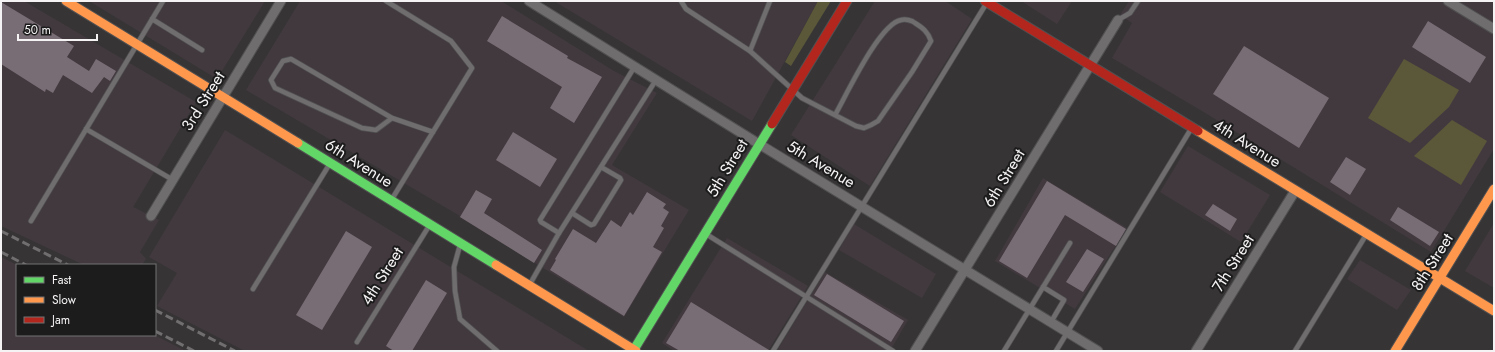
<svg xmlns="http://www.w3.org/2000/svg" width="1495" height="352" viewBox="0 0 1495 352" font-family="Jost,sans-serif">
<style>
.built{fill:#42393f}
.green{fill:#5a5839}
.building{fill:#786d74}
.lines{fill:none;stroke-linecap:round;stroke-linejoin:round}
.lane-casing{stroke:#515051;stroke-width:6}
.street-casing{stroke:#515051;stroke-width:11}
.fast-casing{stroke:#515051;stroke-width:11}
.slow-casing{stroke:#515051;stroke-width:11}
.jam-casing{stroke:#515051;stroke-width:11}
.lane{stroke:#6f6d6e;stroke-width:4.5}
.street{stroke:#6f6d6e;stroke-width:9}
.fast{stroke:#63d668;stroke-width:9}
.slow{stroke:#ff974d;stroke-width:9}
.jam{stroke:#b3261e;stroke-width:9}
.rail{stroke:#706e6f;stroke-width:3;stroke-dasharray:8 4;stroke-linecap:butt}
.labels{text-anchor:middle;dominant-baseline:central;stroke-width:4;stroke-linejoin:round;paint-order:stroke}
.street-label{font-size:16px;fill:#f5f3f4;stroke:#1d1c1d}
</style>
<rect width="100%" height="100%" fill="#363435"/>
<g class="built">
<path d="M1,1H24L196,102L133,207L159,220L140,252L146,259L142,265H84L1,226Z"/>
<path d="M89,1H265L217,79Z"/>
<path d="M300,1H501L614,71L657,93L612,165L689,210L624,317L459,217L460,216L246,90Z"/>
<path d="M554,1H818L752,121Z"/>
<path d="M875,1H945L972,19L870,186L791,135Z"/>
<path d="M1021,1H1072L1057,24Z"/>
<path d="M1129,1H1494V149L1431,252L1202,111L1112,58L1132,23L1120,15Z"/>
<path d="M225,130L589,351H245L157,306L177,273L149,257Z"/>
<path d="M1188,146L1270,195L1241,242L1160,192Z"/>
<path d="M1043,178L1127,228L1075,309L995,261Z"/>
<path d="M1494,223V288L1465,271Z"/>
<path d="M854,224L936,274L922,298L839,250Z"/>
<path d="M727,238L808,286L768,351H674L662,343Z"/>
<path d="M1,257L17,265V335H154L186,351H1Z"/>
<path d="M1360,260L1411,290L1397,310L1347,279Z"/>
<path d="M825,272L908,320L890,351H777Z"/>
</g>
<g class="green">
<path d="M818,1H831L791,66L785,62Z"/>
<path d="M1404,59L1459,90L1449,107L1410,143L1368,118Z"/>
<path d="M1452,120L1487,141L1461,185L1414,156Z"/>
</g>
<g class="building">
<path d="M1,2L74,46L67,57L89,71L96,59L116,71L110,81L104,77L92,93L63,75L53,93L46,89L45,92L1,64Z"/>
<path d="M502,16L568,56L567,58L602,77L574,123L550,108L562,87L487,41Z"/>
<path d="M1428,21L1486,57L1470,83L1412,47Z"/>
<path d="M1244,46L1329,98L1299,148L1213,94Z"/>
<path d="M513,132L557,159L540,187L496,160Z"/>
<path d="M1346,157L1366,169L1350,195L1330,182Z"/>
<path d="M1047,181L1126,229L1116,246L1065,215L1027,278L999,261Z"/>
<path d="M476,190L492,199L484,213L542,250L534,263L460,217Z"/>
<path d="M647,192L666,204L663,208L669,212L661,226L664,228L653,247L662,252L624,316L550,270L556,260L555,259L573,229L596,243L611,220L621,227L630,212L633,215Z"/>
<path d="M1213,204L1237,219L1230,231L1205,215Z"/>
<path d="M1398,207L1439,232L1430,246L1390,220Z"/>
<path d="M346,231L372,247L322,330L296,315Z"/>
<path d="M1087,249L1104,259L1083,292L1066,282Z"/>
<path d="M827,274L904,321L891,342L814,295Z"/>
<path d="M426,280L447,293L412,351H394L386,346Z"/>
<path d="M691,302L769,350V351H680L666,343Z"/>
</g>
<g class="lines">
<defs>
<g id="lane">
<path d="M386,1L451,41L472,68L392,199"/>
<path d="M681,1L686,9L750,51L802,98L856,126L864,128L871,125L878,121L912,72L931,41C928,32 923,28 915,23C912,20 905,19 901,20C879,24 846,96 835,115"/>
<path d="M152,19L202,50"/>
<path d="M1118,20L1130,13L1138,1"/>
<path d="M750,51L770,1"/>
<path d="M392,118L291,59L283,61L271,80L275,88L362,128L376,130L392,118L433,132"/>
<path d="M86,129L173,180"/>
<path d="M572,213L591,225L594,224L621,180L620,178L601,167"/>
<path d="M31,221L163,1"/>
<path d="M559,233L541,222L540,220L635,66"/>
<path d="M706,234L893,351"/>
<path d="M460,245L454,267L455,291L460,319L497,351"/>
<path d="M530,284L559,233L656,80"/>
<path d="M1043,287L1064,300L1051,322"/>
<path d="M253,289L329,165"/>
<path d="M357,342L429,226"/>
<path d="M773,351L986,4"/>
<path d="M1004,351L1070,243"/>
<path d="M1056,351L1191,129"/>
<path d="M1295,351L1366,235"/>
</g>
<g id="street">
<path d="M529,1L759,144L1098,351"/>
<path d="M1448,1L1494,29"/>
<path d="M151,216L281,1"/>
<path d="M915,351L1118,20"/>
<path d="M1196,351L1295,191"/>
</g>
<g id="fast">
<path d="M298,143L496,265"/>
<path d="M633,351L772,124"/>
</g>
<g id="slow">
<path d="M66,1L298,143"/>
<path d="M1198,131L1494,311"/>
<path d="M496,265L636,351"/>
<path d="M1395,351L1494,189"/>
</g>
<g id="jam">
<path d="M985,1L1198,131"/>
<path d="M772,124L847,1"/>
</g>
</defs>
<use href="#lane" class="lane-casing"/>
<use href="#street" class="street-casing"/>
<use href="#fast" class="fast-casing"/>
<use href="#slow" class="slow-casing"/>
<use href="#jam" class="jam-casing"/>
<use href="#lane" class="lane"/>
<use href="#street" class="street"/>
<use href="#fast" class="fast"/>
<use href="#slow" class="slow"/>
<use href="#jam" class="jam"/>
<g class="rail">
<path d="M1,231L68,265"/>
<path d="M1,252L26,265"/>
<path d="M155,310L235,351"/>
<path d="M155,331L194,351"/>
</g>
</g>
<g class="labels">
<g class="street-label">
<text transform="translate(203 101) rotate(-58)">3rd Street</text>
<text transform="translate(1247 143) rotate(32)">4th Avenue</text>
<text transform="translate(359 163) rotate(32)">6th Avenue</text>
<text transform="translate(821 164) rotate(31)">5th Avenue</text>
<text transform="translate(727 168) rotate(-59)">5th Street</text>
<text transform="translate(1004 178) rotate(-59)">6th Street</text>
<text transform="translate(1432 262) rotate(-58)">8th Street</text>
<text transform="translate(1233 263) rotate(-58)">7th Street</text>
<text transform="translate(382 276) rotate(-58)">4th Street</text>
</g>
</g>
<rect width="1495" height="352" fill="none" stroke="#f5f3f4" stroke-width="4"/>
<rect x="16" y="264" width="140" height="72" fill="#1d1c1d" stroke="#737273"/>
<rect x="24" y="277" width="20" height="6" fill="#63d668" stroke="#737273"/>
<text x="52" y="284" font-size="12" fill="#f5f3f4">Fast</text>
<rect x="24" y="297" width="20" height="6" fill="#ff974d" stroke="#737273"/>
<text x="52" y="304" font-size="12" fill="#f5f3f4">Slow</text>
<rect x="24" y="317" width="20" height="6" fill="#b3261e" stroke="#737273"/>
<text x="52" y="324" font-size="12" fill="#f5f3f4">Jam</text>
<path d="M18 34v6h79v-6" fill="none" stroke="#f5f3f4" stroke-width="2"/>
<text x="24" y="34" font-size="12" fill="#f5f3f4" stroke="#1d1c1d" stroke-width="3" paint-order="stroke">50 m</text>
</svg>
